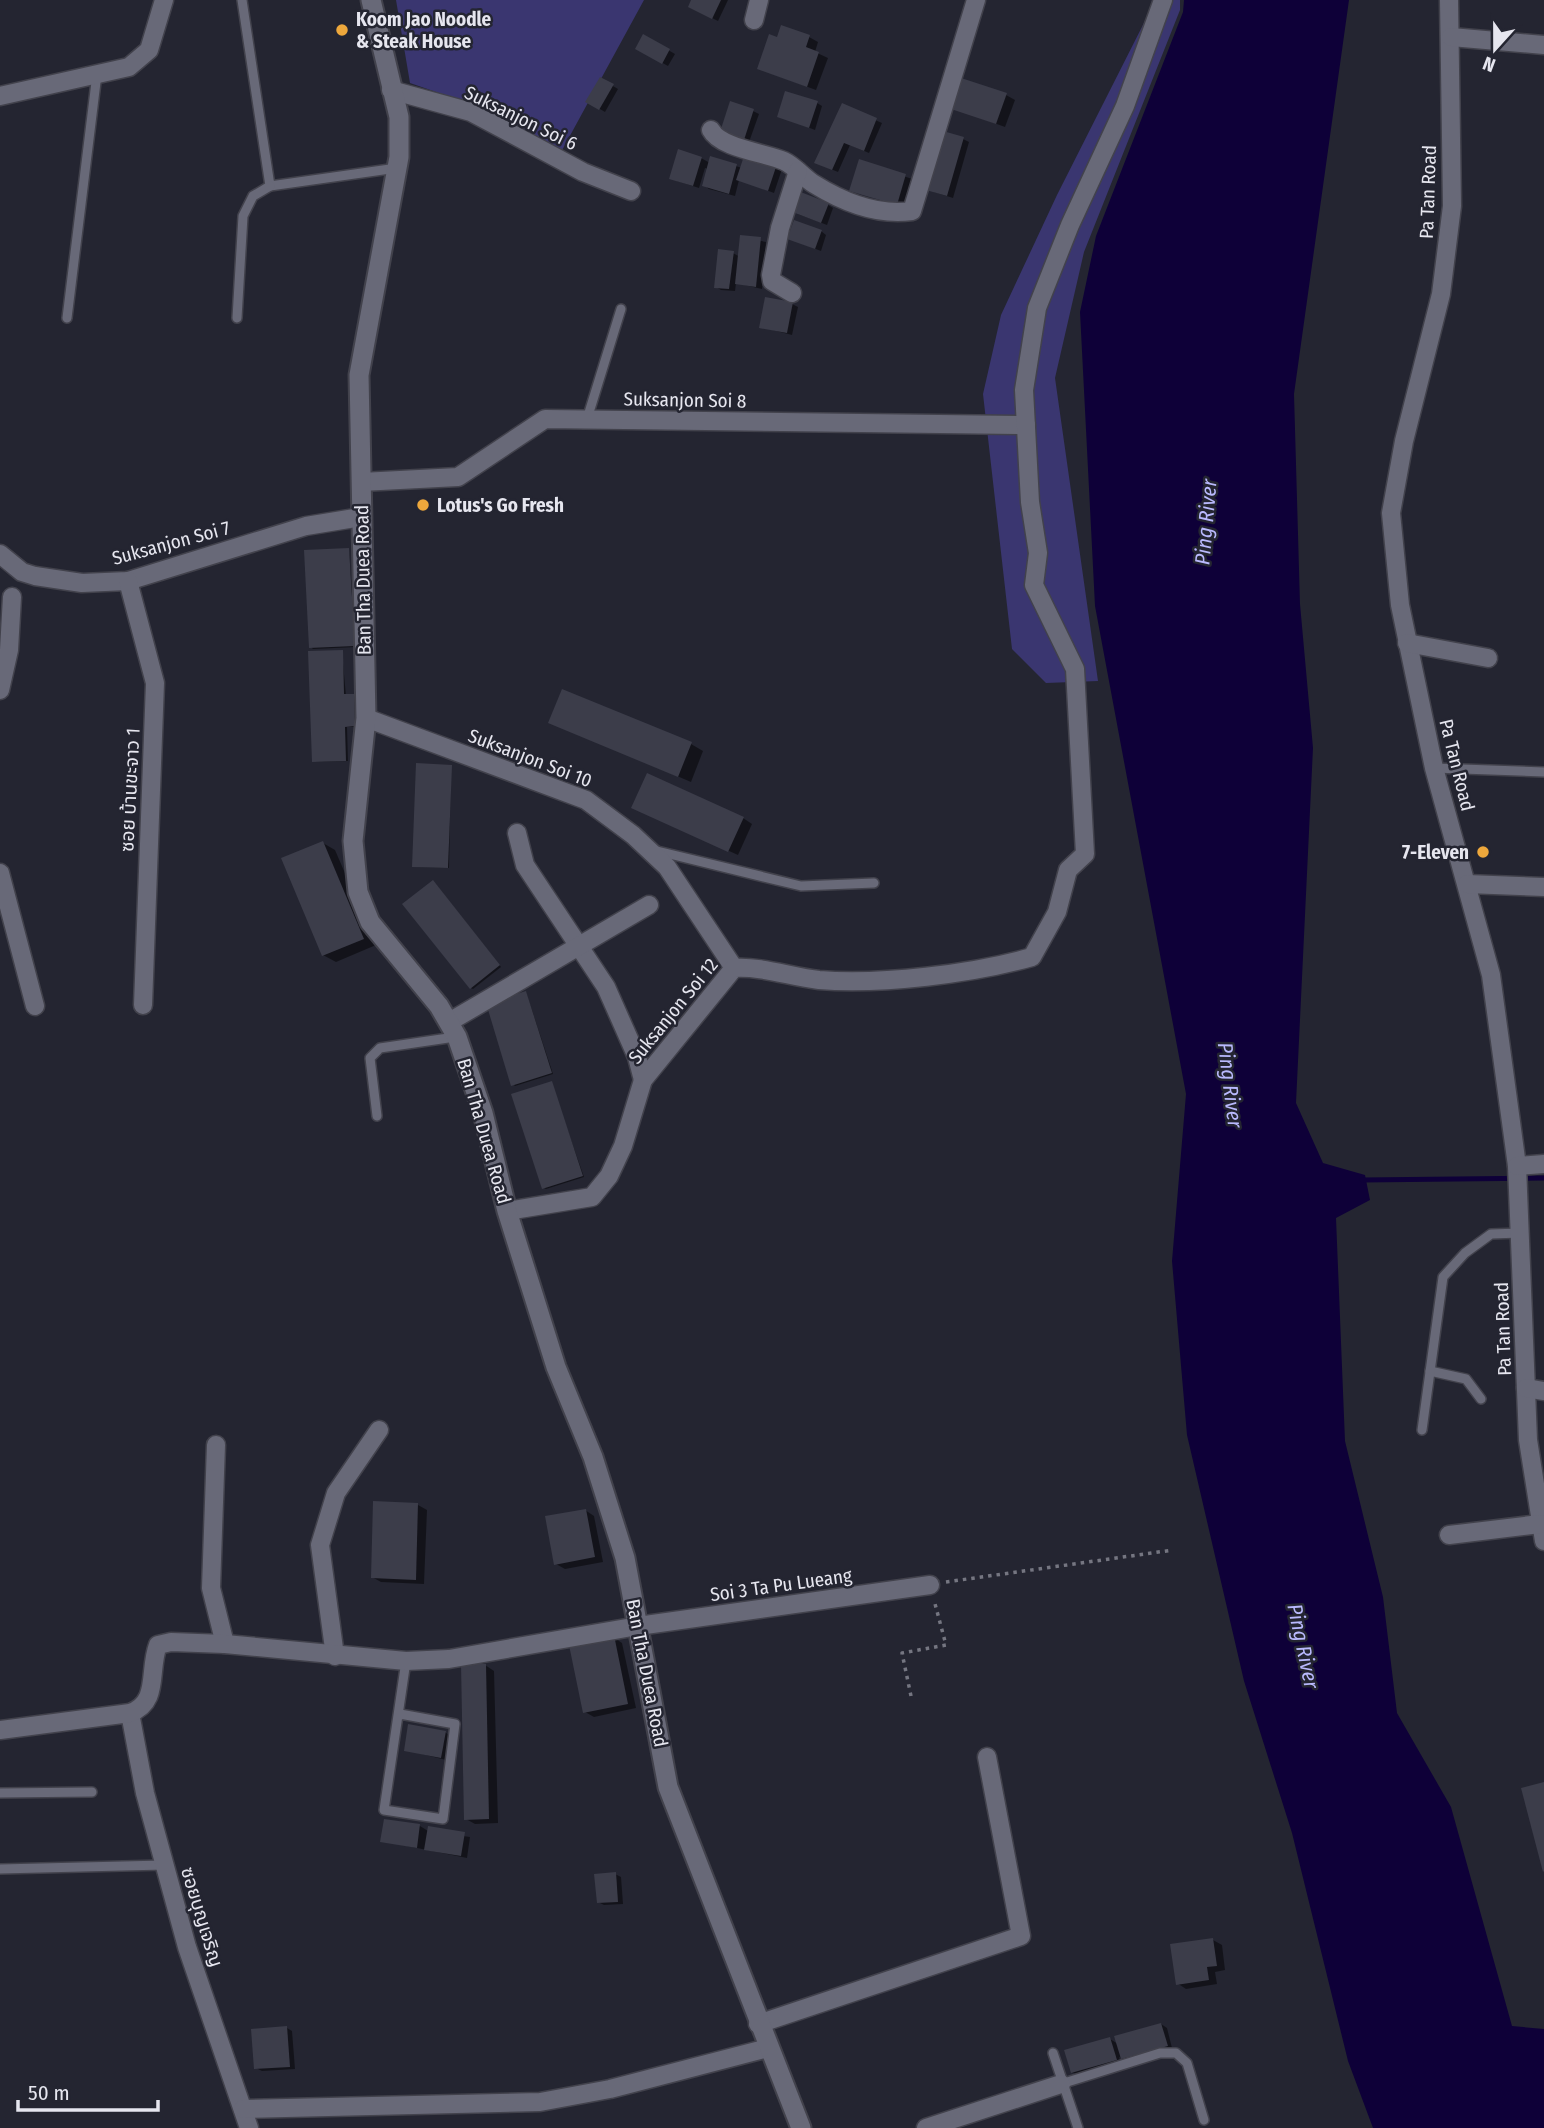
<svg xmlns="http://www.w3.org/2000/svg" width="1544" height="2128" viewBox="0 0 1544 2128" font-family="'Fira Sans Condensed','Noto Sans Thai',sans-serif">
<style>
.green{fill:#3a3670}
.water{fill:#0e0038}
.shadow{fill:#0007}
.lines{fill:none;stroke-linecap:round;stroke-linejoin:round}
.stream{stroke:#0e0038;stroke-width:5}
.building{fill:#3c3d4a}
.service-casing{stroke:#42424c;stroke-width:12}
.minor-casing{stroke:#42424c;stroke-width:21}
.tertiary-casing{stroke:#42424c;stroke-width:23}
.path{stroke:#757681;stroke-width:3.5;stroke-dasharray:3.5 5;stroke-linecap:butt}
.service{stroke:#686978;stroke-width:9}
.minor{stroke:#686978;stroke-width:18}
.tertiary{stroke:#686978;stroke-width:19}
.poi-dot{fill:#eea83c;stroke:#242531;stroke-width:2.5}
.labels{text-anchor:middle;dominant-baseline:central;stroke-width:5;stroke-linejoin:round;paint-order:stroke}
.poi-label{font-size:19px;font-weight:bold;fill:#e6e6ef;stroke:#242531;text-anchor:start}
.street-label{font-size:19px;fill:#e6e6ef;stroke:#242531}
.water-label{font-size:21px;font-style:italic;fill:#b9b9fd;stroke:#242531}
</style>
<rect width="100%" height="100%" fill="#242531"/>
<g class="green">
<path d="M396,0H644L560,154L471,104L410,83Z"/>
<path d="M1152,0H1180V10L1084,252L1055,378L1098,681L1046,683L1012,649L983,394L1001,315L1057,195L1150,11Z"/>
</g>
<path class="water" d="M1184,0H1349L1294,394L1300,604L1313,748L1296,1103L1323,1163L1365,1175L1370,1200L1336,1218L1345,1441L1383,1597L1397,1713L1451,1807L1512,2026L1544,2029V2128H1373L1348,2061L1292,1833L1244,1681L1187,1435L1172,1261L1186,1094L1095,606L1080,312L1096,236L1183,12Z"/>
<g class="shadow">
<path d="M693,0H728L718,21L690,7Z"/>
<path d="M644,36L675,54L668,66L637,49Z"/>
<path d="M809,37L818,42L815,52L828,58L816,90L759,69Z"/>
<path d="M601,79L618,89L605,112L588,102Z"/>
<path d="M1006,95L1015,100L1005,127L950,107Z"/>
<path d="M817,103L822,106L815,130L779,116Z"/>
<path d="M843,106L882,123L869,153L850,145L838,172L821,165Z"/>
<path d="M753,111L759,114L749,142L728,135Z"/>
<path d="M963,139L969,142L953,198L934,192Z"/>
<path d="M747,155L782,169L774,193L739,180L735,196L709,189L704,185L708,169L705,168L699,188L677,181L701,158L710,163L711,158L742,168Z"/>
<path d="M860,161L915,180L906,209L852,190Z"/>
<path d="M828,205L833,208L827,225L798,214Z"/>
<path d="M821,231L826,235L821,251L795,241Z"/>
<path d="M742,237L766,242L762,289L736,283L735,291L721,290L716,287L733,253L740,257Z"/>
<path d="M792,304L798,307L792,335L761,327Z"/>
<path d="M349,550L356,647L313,649L311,647Z"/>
<path d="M342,652L346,696L355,697L356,727H347L348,761L316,762Z"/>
<path d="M550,722L691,744L703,751L691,782Z"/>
<path d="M451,766L449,868L416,867Z"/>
<path d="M642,812L743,818L752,824L738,855Z"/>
<path d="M323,843L335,850L376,945L336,962L323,955Z"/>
<path d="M435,883L501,967L473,989L471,988Z"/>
<path d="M526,992L553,1074L515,1086L513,1084Z"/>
<path d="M551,1083L584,1177L546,1189L544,1188Z"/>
<path d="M418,1505L427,1510L424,1584L381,1582L372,1577Z"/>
<path d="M585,1510L594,1516L603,1562L565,1569L556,1564Z"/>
<path d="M613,1637L622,1643L636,1708L594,1717L585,1712Z"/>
<path d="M485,1665L494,1671L498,1823L475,1824L466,1819Z"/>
<path d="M445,1732L450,1736L446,1760L406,1750Z"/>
<path d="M420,1826L428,1831L470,1837L467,1858L382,1841Z"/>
<path d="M615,1874L621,1877L623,1904L604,1905L598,1902Z"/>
<path d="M1213,1940L1222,1945L1225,1970L1215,1972L1217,1984L1186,1989L1177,1983Z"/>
<path d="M1161,2024L1167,2028L1172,2048L1128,2061L1119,2057L1121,2063L1078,2075L1072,2072L1110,2039L1118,2044Z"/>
<path d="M287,2028L292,2031L295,2069L262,2071L256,2068Z"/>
</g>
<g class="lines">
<path class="stream" d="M1362,1180L1544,1178"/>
</g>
<g class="building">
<path d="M691,0H721L712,19L688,7Z"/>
<path d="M781,25L810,35L806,47L819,52L807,87L757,69L769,34L777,37Z"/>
<path d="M643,34L670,49L662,64L635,49Z"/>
<path d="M600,77L614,84L599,110L585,102Z"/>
<path d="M958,77L1007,93L996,124L948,108Z"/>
<path d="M785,91L818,101L809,128L777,117Z"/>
<path d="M730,101L754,109L744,140L720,132Z"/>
<path d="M842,103L877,118L864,151L844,143L832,170L814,163Z"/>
<path d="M943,131L964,137L947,196L926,190Z"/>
<path d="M678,149L702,157L693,186L669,179Z"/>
<path d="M745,153L777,164L768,191L736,180Z"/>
<path d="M710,156L737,164L729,194L702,186Z"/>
<path d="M859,159L906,174L897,205L849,191Z"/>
<path d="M798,191L829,203L821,223L790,211Z"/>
<path d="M794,220L822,230L815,249L787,239Z"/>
<path d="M740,235L761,237L756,287L735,284Z"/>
<path d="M718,249L734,251L729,289L714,288Z"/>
<path d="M765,297L793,302L787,333L759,328Z"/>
<path d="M349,548L355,646L309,648L304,550Z"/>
<path d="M343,650L344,694H354L355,726L345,727L346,761L312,762L308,651Z"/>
<path d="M562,689L692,742L678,777L548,723Z"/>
<path d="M416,763L452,765L448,868L412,867Z"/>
<path d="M647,773L744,817L728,852L631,808Z"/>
<path d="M323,841L364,939L322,956L281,858Z"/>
<path d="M433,880L500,965L470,989L402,904Z"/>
<path d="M526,991L552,1073L511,1086L486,1003Z"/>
<path d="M552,1081L583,1176L542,1189L511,1094Z"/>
<path d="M373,1501L418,1503L416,1580L371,1578Z"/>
<path d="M586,1509L595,1557L554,1565L545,1516Z"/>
<path d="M614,1635L628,1704L583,1713L569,1645Z"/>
<path d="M461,1664H486L489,1819L464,1820Z"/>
<path d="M408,1724L446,1731L441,1758L404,1751Z"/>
<path d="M1544,1782V1871L1543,1872L1521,1788Z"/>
<path d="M384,1819L420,1824L417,1848L380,1842Z"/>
<path d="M428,1826L465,1832L461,1856L424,1850Z"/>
<path d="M616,1872L618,1902L597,1903L594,1874Z"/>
<path d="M1213,1938L1217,1966L1207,1967L1209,1980L1176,1985L1170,1944Z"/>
<path d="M1161,2023L1168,2046L1121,2059L1114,2036Z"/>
<path d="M287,2026L290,2067L254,2069L251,2029Z"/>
<path d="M1110,2037L1117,2060L1071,2073L1064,2050Z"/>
</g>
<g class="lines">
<defs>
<g id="service">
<path d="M242,0L270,186L397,168"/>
<path d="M67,318L97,74"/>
<path d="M237,318L243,216L253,196L270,186"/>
<path d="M587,419L621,309"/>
<path d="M1434,768L1544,772"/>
<path d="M653,850L801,886L874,883"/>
<path d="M377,1116L370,1058L380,1048L455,1037"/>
<path d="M1430,1371L1466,1379L1481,1399"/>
<path d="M1422,1430L1443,1277L1465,1253L1491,1234L1520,1233"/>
<path d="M400,1714L455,1724L443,1819L384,1810L406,1661"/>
<path d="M0,1793L92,1792"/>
<path d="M0,1869L164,1865"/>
<path d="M1053,2053L1078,2128"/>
<path d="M1061,2084L1160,2053H1176L1187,2063L1204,2120"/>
</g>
<g id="minor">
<path d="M1449,0L1452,206L1441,294L1404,441L1391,513L1400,605L1434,768L1491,975L1517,1166L1528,1440L1544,1541"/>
<path d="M754,20L759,0"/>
<path d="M1451,37L1544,45"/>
<path d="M391,90L471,112L583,172L631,191"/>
<path d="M0,96L129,67L149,50L164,0"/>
<path d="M711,130C720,148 766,153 784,161C795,166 804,178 814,184C843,202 877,216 912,211L976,0"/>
<path d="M792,293L772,281L771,275L780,228L798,171"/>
<path d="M361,482L458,477L545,419L1026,425"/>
<path d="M0,554L22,572L35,576L82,583L128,581L306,526L361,517"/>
<path d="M128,581L155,683L143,1005"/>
<path d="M1407,643L1488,658"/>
<path d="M0,690L9,650L12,597"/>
<path d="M366,718L586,800L633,835L667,867L734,968"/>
<path d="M517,833L525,865L606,987L637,1057L643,1080"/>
<path d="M0,873L35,1006"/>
<path d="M1467,884L1544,887"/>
<path d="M449,1022L649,905"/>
<path d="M1517,1166L1544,1164"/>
<path d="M507,1211L592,1197L609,1176L623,1146L643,1080L734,968C762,966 791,977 819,980C880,985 973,974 1032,957L1057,912L1068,870L1085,854L1075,669L1034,585L1038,553L1030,502L1024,390L1037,308L1070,225L1125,106L1163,0"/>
<path d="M1526,1388L1544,1391"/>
<path d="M216,1445L211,1588L225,1644"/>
<path d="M1449,1535L1540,1524"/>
<path d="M335,1656L320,1545L336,1493L379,1430"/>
<path d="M130,1713L145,1793L187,1947L249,2128"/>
<path d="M0,1730L130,1713C160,1702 148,1671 158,1645L171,1642L225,1644L406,1661L449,1659L638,1626L930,1585"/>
<path d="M758,2024L1021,1936L987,1757"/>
<path d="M243,2109L540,2102L610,2089L768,2048"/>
<path d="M926,2128L1061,2084"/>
</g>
<path id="tertiary" d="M371,0L399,117V157L359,375L366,718L353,841L358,892L370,922L439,1006L457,1037L483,1113L507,1211L556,1367L593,1457L625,1558L668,1787L801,2128"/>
</defs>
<use href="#service" class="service-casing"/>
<use href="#minor" class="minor-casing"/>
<use href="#tertiary" class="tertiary-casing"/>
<g class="path">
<path d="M946,1582L1173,1550"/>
<path d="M911,1696L902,1653L946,1645L934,1600"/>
</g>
<use href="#service" class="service"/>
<use href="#minor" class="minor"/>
<use href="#tertiary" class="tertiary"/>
</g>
<g class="poi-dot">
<circle cx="342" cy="30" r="7"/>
<circle cx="423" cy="505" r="7"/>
<circle cx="1483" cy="852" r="7"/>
</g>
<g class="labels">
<g class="poi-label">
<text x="356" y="19">Koom Jao Noodle<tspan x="356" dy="22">&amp; Steak House</tspan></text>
<text x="437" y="505">Lotus's Go Fresh</text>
<text x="1469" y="852" text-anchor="end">7-Eleven</text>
</g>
<g class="street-label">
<text transform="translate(521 118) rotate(26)">Suksanjon Soi 6</text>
<text transform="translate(1428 192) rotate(-88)">Pa Tan Road</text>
<text transform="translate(685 400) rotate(1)">Suksanjon Soi 8</text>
<text transform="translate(171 543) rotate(-15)">Suksanjon Soi 7</text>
<text transform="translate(363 580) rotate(-91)">Ban Tha Duea Road</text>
<text transform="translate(530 758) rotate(21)">Suksanjon Soi 10</text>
<text transform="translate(1457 765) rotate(76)">Pa Tan Road</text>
<text transform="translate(130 790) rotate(-87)">ซอย บ้านขะจาว 1</text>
<text transform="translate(673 1011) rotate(-51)">Suksanjon Soi 12</text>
<text transform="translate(484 1131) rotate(74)">Ban Tha Duea Road</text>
<text transform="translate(1503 1329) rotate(-92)">Pa Tan Road</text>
<text transform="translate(781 1585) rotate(-8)">Soi 3 Ta Pu Lueang</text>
<text transform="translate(647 1673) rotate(79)">Ban Tha Duea Road</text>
<text transform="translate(202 1917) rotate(73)">ซอยบุญเจริญ</text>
</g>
<g class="water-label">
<text transform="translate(1206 522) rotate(-85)">Ping River</text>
<text transform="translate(1230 1085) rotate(83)">Ping River</text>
<text transform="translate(1303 1646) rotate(78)">Ping River</text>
</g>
</g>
<g transform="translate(1495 49) rotate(201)" stroke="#242531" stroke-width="5" paint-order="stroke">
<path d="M0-5L12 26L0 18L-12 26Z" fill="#e6e6ef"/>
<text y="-10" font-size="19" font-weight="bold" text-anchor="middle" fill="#e6e6ef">N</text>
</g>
<path d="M18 2100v10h140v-10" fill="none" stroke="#e6e6ef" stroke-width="3.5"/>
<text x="28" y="2100" font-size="21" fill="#e6e6ef" stroke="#242531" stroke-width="5" paint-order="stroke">50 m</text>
</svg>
